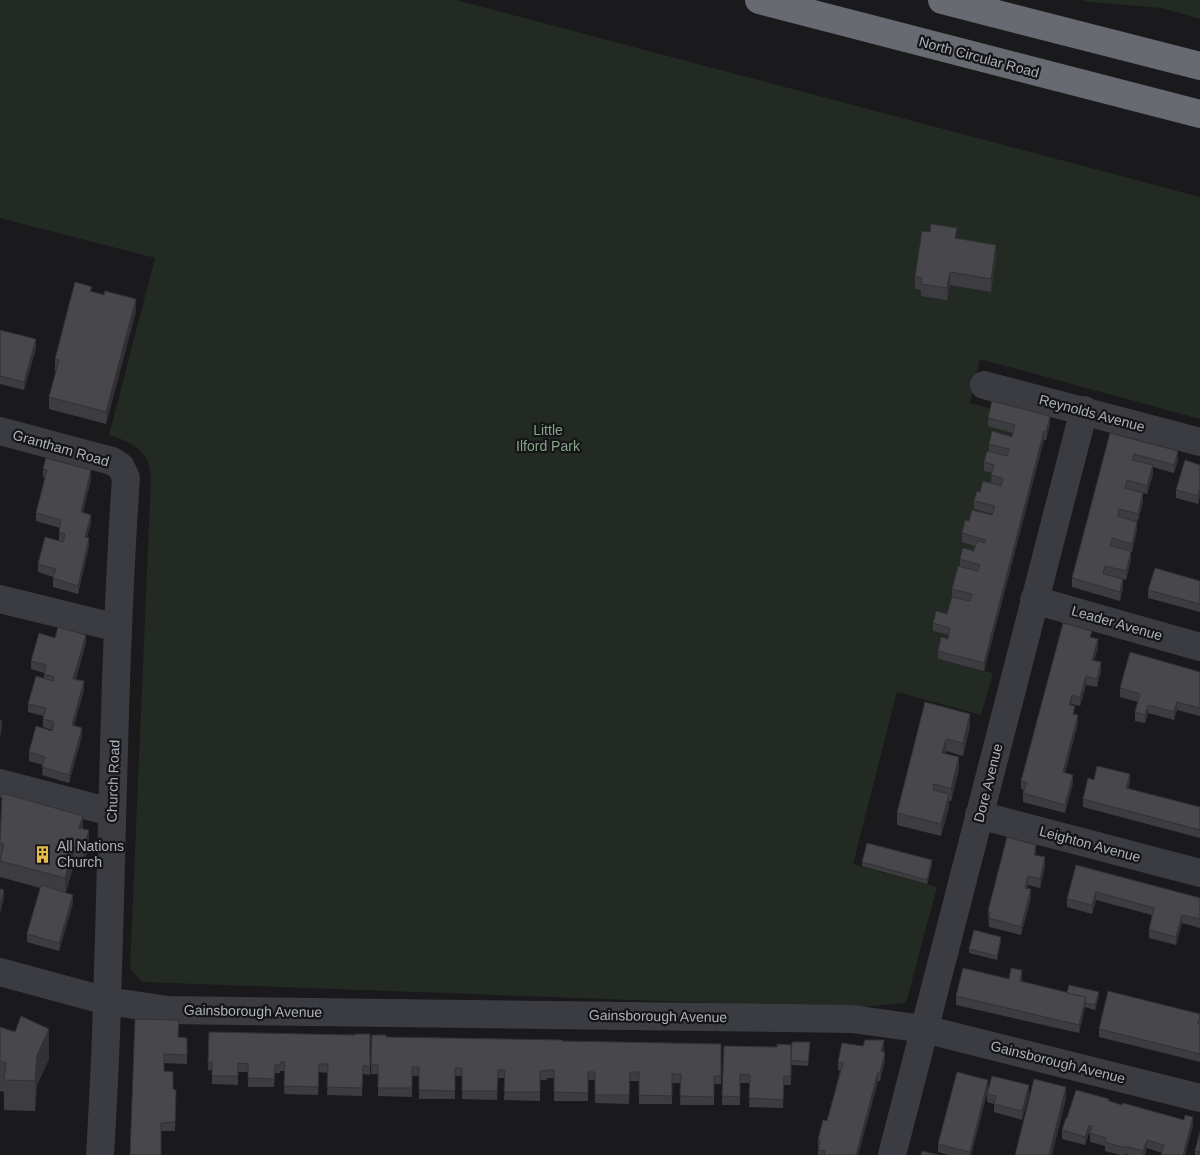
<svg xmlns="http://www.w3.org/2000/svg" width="1200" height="1155" viewBox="0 0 1200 1155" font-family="Arial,sans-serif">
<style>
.green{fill:#222a23}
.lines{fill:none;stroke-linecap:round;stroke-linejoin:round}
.minor{stroke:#3b3c41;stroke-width:28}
.highway{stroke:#686a71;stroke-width:28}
.wall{fill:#3d3d41}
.shaded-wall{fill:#323235}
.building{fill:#47474c;stroke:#323235}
.labels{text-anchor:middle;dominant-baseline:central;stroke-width:4.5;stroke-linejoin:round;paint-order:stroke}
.street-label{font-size:14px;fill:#adb1ba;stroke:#151517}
.park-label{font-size:14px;fill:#86a48a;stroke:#151517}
.poi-label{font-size:14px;fill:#adb1ba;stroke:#151517;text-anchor:start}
</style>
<rect width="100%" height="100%" fill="#1a1a1c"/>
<g class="green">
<path d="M0,0H456L1200,197V419L980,359L970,403L992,409L1015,433L994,473L992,483L1003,486L995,514L962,541L986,548L952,597L947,622L933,631L950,636L938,659L993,673L981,715L897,692L853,864L937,887L906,1003L851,1008L142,982L130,969L151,478C150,473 150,467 148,462C141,446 125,440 109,435L155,258L0,218Z"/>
<path d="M1081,0H1200V19L1162,8L1088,2Z"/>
</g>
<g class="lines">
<g class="minor">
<path d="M984,385L1200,442"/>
<path d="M0,431L112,461L121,467L126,478C114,652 113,826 107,1000C106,1052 103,1103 100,1155"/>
<path d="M0,599L118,628"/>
<path d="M1034,600L1200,647"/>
<path d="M0,783L111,812"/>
<path d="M979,815L1200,873"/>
<path d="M0,972L107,1001L168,1010L852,1019L924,1029L1200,1098"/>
<path d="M892,1155L1084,410"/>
</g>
<g class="highway">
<path d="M759,0L1200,114"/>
<path d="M942,0L1200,66"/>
</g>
</g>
<g class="wall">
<path d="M957,238L996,257L991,292L950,285L947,300L921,296V290L915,289V276Z"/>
<path d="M92,292L136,311L106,424L49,409V397L56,372L55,371V359Z"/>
<path d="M0,330L36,348L24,390L0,384Z"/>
<path d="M988,418L1050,424L1046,440H1044L984,671L938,659V651L948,639V635L933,631V623L947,614L952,597V589L960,567V559L974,551L975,546L962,542V533L969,521L992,515L993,514L974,509V501L980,492L991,483L992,473L984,471V462L989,451V444L1012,437L1013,433L988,426Z"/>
<path d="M1110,433L1178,460L1174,473L1153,467V474L1147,494L1127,489L1143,502L1137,522V530L1132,552H1131V560L1126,580L1115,577L1123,588L1120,601L1072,587V578Z"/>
<path d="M1200,465V497L1198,504L1176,498V490Z"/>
<path d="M43,469L91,479L83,512L91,523L87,537L89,546L78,594L53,587V577L38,572V564L59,541V532L60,528L36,521V513L45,478L43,477Z"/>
<path d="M1200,581V612L1148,598V590Z"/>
<path d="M55,638L86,643L76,679L84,690L74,725L82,736L69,783L42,775L43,765L29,761V752L52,730L43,727V716L28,712V704L44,679V673L31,669V661Z"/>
<path d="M1092,638L1098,648L1094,660L1101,671L1097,687L1086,685L1080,706L1072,704L1071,705L1078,723L1065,773L1073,783L1065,813L1023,802V793L1024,790L1021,789V781Z"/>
<path d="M1200,672V716L1177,710L1174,720L1148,713L1145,723L1135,721V712L1138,702L1120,697V688Z"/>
<path d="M925,702L970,726L963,756L946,751L945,753L959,769L951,801H949V807L941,836L897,825V813Z"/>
<path d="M1094,780L1130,782L1128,789L1200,807V838L1083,807V799Z"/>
<path d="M83,828L89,846L83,865L74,863L66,892L73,903L59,951L27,942V934L40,888L0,877V833Z"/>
<path d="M1036,853V855L1045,866L1040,888L1028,885L1027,889L1031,898L1021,935L989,927L988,911Z"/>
<path d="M862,862L932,864L927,884L862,866Z"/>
<path d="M1076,865L1200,898V928L1182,923L1176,945L1149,938V930L1152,915L1096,900L1092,914L1067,907V899Z"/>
<path d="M1001,941L997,960L969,953V949Z"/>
<path d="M1009,979H1022L1021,981L1067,993L1099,996L1095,1010L1085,1007L1079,1033L956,1005V996Z"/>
<path d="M1200,1014V1062L1099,1037V1029Z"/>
<path d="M135,1019L178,1038H187V1064L164,1063V1071L176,1098L175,1131H161Z"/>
<path d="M0,1027L15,1032L49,1059L37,1085L35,1111L4,1110V1092L0,1091Z"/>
<path d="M209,1032L355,1035L370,1034V1075L363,1074L362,1096L327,1095L328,1073L319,1072L318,1095L284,1094L285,1071H280V1073H275L274,1087H248V1072H238V1085L212,1084V1070H208Z"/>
<path d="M372,1035L386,1037L562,1041L721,1044V1084H714V1105H680L681,1083H672V1104H639V1081H630L629,1104L595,1103V1080H588V1101H554V1078H547V1080H540V1101L504,1100L505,1078H498L497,1100L462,1099V1076H455V1099H419V1076H412V1097L378,1096V1074H371Z"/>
<path d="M792,1042L810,1046L808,1066L791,1065Z"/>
<path d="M791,1045V1085H784L783,1108L749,1107L750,1083H740V1105H722L724,1046L777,1047Z"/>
<path d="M863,1046L884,1048L883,1052L885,1060L880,1081H878L858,1155H818V1140L827,1121L840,1071L838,1070V1062Z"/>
<path d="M988,1089L971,1155H948L938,1152V1144Z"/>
<path d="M987,1094H1029L1022,1120L994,1112V1104L987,1102Z"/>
<path d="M1109,1102L1193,1125L1185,1155H1161L1162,1153L1147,1148L1145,1155H1129L1125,1154V1155H1121L1105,1151V1146L1090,1142V1133H1089L1085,1145L1062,1139V1130L1067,1118Z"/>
<path d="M1200,1132V1155H1195V1151Z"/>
</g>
<g class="shaded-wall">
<path d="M996,245V257L991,292V279Z"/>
<path d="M950,272V285L947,300V288Z"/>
<path d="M136,299V311L106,424V412Z"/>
<path d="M36,339V348L24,390V382Z"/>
<path d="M1050,416V424L1046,440V432Z"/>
<path d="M1044,431V440L984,671V663Z"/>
<path d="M1178,451V460L1174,473V465Z"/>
<path d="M1153,465V474L1147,494V486Z"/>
<path d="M91,470V479L81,520V512Z"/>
<path d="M1200,489V497L1198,504V496Z"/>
<path d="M1143,493V502L1138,522V514Z"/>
<path d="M91,515V523L85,545V537Z"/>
<path d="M1137,522V530L1132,552V544Z"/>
<path d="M89,538V546L78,594V586Z"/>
<path d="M1131,551V560L1126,580V571Z"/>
<path d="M1123,579V588L1120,601V592Z"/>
<path d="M86,635V643L73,687V679Z"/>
<path d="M1098,639V648L1092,668V660Z"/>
<path d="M1101,662V671L1097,687V679Z"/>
<path d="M1086,676V685L1080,706V698Z"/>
<path d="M84,681V690L72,733V725Z"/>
<path d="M1072,695V704L1069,713V705Z"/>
<path d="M1177,702V710L1174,720V712Z"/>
<path d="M1148,705V713L1145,723V715Z"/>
<path d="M970,714V726L963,756V743Z"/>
<path d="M1078,715V723L1063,780V772Z"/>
<path d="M2,721V729L0,737V729Z"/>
<path d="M82,728V736L69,783V775Z"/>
<path d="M946,739V751L942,765V753Z"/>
<path d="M959,757V769L951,801V789Z"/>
<path d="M1130,774V782L1126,796V788Z"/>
<path d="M1073,775V783L1065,813V805Z"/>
<path d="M949,794V807L941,836V824Z"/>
<path d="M83,816V832L79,828Z"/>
<path d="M89,830V846L83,865V849Z"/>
<path d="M1036,845V853L1034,863V855Z"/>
<path d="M74,847V863L65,895V878Z"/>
<path d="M1045,857V866L1040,888V879Z"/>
<path d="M932,860V864L927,884V880Z"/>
<path d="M1028,876V885L1025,897V888Z"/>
<path d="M1031,889V898L1021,935V927Z"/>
<path d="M4,890V898L0,914V906Z"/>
<path d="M1096,892V900L1092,914V905Z"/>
<path d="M73,895V903L59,951V943Z"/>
<path d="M1182,915V923L1176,945V937Z"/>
<path d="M1001,937V941L997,960V956Z"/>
<path d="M1022,970V979L1020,989V981Z"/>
<path d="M1099,992V996L1095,1010V1005Z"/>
<path d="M1086,997L1085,1007L1079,1033V1025Z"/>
<path d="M49,1029V1059L37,1085L35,1111V1081L37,1055Z"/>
<path d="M884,1040V1048L881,1060V1051Z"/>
<path d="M885,1052V1060L880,1081V1073Z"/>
<path d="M878,1072V1081L858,1155H856Z"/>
<path d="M988,1080V1089L971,1155H970V1152Z"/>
<path d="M1029,1085V1094L1022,1120V1111Z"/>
<path d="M1066,1087V1099L1052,1155H1049Z"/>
<path d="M1193,1117V1125L1185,1155H1183Z"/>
<path d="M1089,1125V1133L1085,1145V1137Z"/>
<path d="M1147,1140V1148L1145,1155H1143V1151Z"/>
</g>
<g class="building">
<path d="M931,224L957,228L955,238L996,245L991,279L950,272L947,288L921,284L922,278L915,276L922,231L930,232Z"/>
<path d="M75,282L92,287L90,291L104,295L105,291L136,299L106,412L49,397L59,360L55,359Z"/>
<path d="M0,330L36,339L24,382L0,376Z"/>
<path d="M992,401L1050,416L1046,432L1044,431L984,663L938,651L941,637L948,639L950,628L933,623L936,611L947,614L952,597L970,601L972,594L952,589L958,566L978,571L980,565L960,559L963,548L974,551L977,541L985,543L986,540L962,533L965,520L969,521L972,510L992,515L995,506L974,501L977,491L980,492L983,481L1001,486L1003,478L991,475L994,465L984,462L987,451L1007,456L1009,449L989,444L992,431L1012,437L1015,425L988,418Z"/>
<path d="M1110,433L1178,451L1174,465L1134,454L1132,460L1153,465L1147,486L1127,480L1125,488L1143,493L1138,514L1119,509L1118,516L1137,522L1132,544L1112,538L1110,546L1131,551L1126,571L1105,566L1103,574L1123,579L1120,592L1072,578Z"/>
<path d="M46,458L91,470L81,512L91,515L85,537L89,538L78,586L53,578L56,569L38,564L45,537L63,542L65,534L59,532L61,520L36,513L47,470L43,469Z"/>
<path d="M1185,460L1200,465V489L1198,496L1176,490Z"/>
<path d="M1155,568L1200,581V604L1148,590Z"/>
<path d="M1063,623L1092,631L1090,637L1098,639L1092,660L1101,662L1097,679L1086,676L1080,698L1072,695L1069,705L1075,706L1073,714L1078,715L1063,772L1073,775L1065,805L1023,793L1027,782L1021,781Z"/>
<path d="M58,627L86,635L73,679L84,681L72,725L82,728L69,775L42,767L45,757L29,752L36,726L52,731L54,722L43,719L46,708L28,704L36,676L53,681L54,677L44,674L46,665L31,661L39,633L55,638Z"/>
<path d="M1130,652L1200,672V708L1177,702L1174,712L1148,705L1145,715L1135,712L1140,694L1120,688Z"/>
<path d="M925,702L970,714L963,743L946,739L942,753L959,757L951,789L934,784L933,790L949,794L941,824L897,813Z"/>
<path d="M0,720L2,721L0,729Z"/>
<path d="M1097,766L1130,774L1126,788L1200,807V830L1083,799L1088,778L1094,780Z"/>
<path d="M2,793L83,816L79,828L89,830L83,849L74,847L65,878L0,861L4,844L0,843Z"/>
<path d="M1007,837L1036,845L1034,855L1045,857L1040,879L1028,876L1025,888L1031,889L1021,927L989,918L990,912L988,911Z"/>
<path d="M867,843L932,860L927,880L862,862Z"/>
<path d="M1076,865L1200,898V919L1182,915L1176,937L1149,930L1154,908L1096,892L1092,905L1067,899Z"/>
<path d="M41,885L73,895L59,943L27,934Z"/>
<path d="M0,889L4,890L0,906Z"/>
<path d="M974,930L1001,937L997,956L969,949Z"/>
<path d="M963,968L1009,979L1011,968L1022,970L1020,981L1086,997L1079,1025L956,996Z"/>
<path d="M1069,985L1099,992L1095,1005L1085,1003L1086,997L1067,993Z"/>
<path d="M1108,991L1200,1014L1198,1024H1200V1054L1099,1029Z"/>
<path d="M21,1016L49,1029L37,1055L35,1081L4,1080L6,1063L0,1061V1027L15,1032Z"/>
<path d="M135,1019L179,1020L178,1037L187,1038V1055L164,1054V1071L173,1072V1089L176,1090L175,1122L161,1123V1155H130Z"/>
<path d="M209,1032L355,1035V1034H370V1066H363L362,1088L327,1087L328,1064H319L318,1087L284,1086L285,1062H280V1065H275L274,1079L248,1078V1064L238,1063V1076H212V1062H208Z"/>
<path d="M372,1035H386V1037L562,1040V1041L721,1044V1076H714V1097L680,1096L681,1074H672V1096L639,1095V1072H630L629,1095H595V1072H588V1093L554,1092V1070H547V1071H540V1092H504L505,1070H498L497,1091H462V1068H455V1091L419,1090V1067H412V1088H378V1065H371Z"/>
<path d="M865,1040H884L881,1051L885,1052L880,1073L878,1072L856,1155H824L825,1151L818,1150L820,1140H818L823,1120L827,1121L843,1063L838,1062L842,1043L863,1046Z"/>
<path d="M792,1042H810L808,1062L791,1060Z"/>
<path d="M777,1044L791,1045V1076H784L783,1100L749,1098L750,1075L740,1074V1097L722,1096L724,1046L777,1047Z"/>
<path d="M957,1072L988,1080L970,1152L938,1144Z"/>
<path d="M992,1076L1029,1085L1022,1111L994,1104L996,1096L987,1094Z"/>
<path d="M1034,1079L1066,1087L1049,1155H1015Z"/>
<path d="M1076,1090L1109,1099V1101L1122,1105L1123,1103L1184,1120L1185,1115L1193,1117L1183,1155H1164L1161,1154L1164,1145L1147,1140L1143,1151L1125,1146V1148L1105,1142L1106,1138L1090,1133L1092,1126L1089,1125L1085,1137L1062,1130L1066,1118H1067Z"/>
<path d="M1200,1132V1152L1195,1151Z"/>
<path d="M922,1151L939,1155H921Z"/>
</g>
<defs>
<symbol id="building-bare" viewBox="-9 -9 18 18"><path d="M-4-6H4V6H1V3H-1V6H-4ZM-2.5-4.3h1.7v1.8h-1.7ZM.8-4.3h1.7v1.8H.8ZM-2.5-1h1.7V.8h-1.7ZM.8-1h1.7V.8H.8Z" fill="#e4ba4a" stroke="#151517" stroke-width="2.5" paint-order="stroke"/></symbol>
</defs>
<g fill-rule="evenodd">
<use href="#building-bare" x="30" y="842" width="25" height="25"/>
</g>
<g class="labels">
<g class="street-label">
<text transform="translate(979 57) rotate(15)">North Circular Road</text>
<text transform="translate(1092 413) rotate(15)">Reynolds Avenue</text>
<text transform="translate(61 448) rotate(16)">Grantham Road</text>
<text transform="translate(1117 623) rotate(16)">Leader Avenue</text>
<text transform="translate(113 781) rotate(-88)">Church Road</text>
<text transform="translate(988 783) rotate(-76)">Dore Avenue</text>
<text transform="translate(1090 844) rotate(15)">Leighton Avenue</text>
<text transform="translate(253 1011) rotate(1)">Gainsborough Avenue</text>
<text transform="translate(658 1016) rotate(1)">Gainsborough Avenue</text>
<text transform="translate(1058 1062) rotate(14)">Gainsborough Avenue</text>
</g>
<g class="park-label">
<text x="548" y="430">Little<tspan x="548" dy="16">Ilford Park</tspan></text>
</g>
<g class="poi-label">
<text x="57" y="846">All Nations<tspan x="57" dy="16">Church</tspan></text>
</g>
</g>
</svg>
